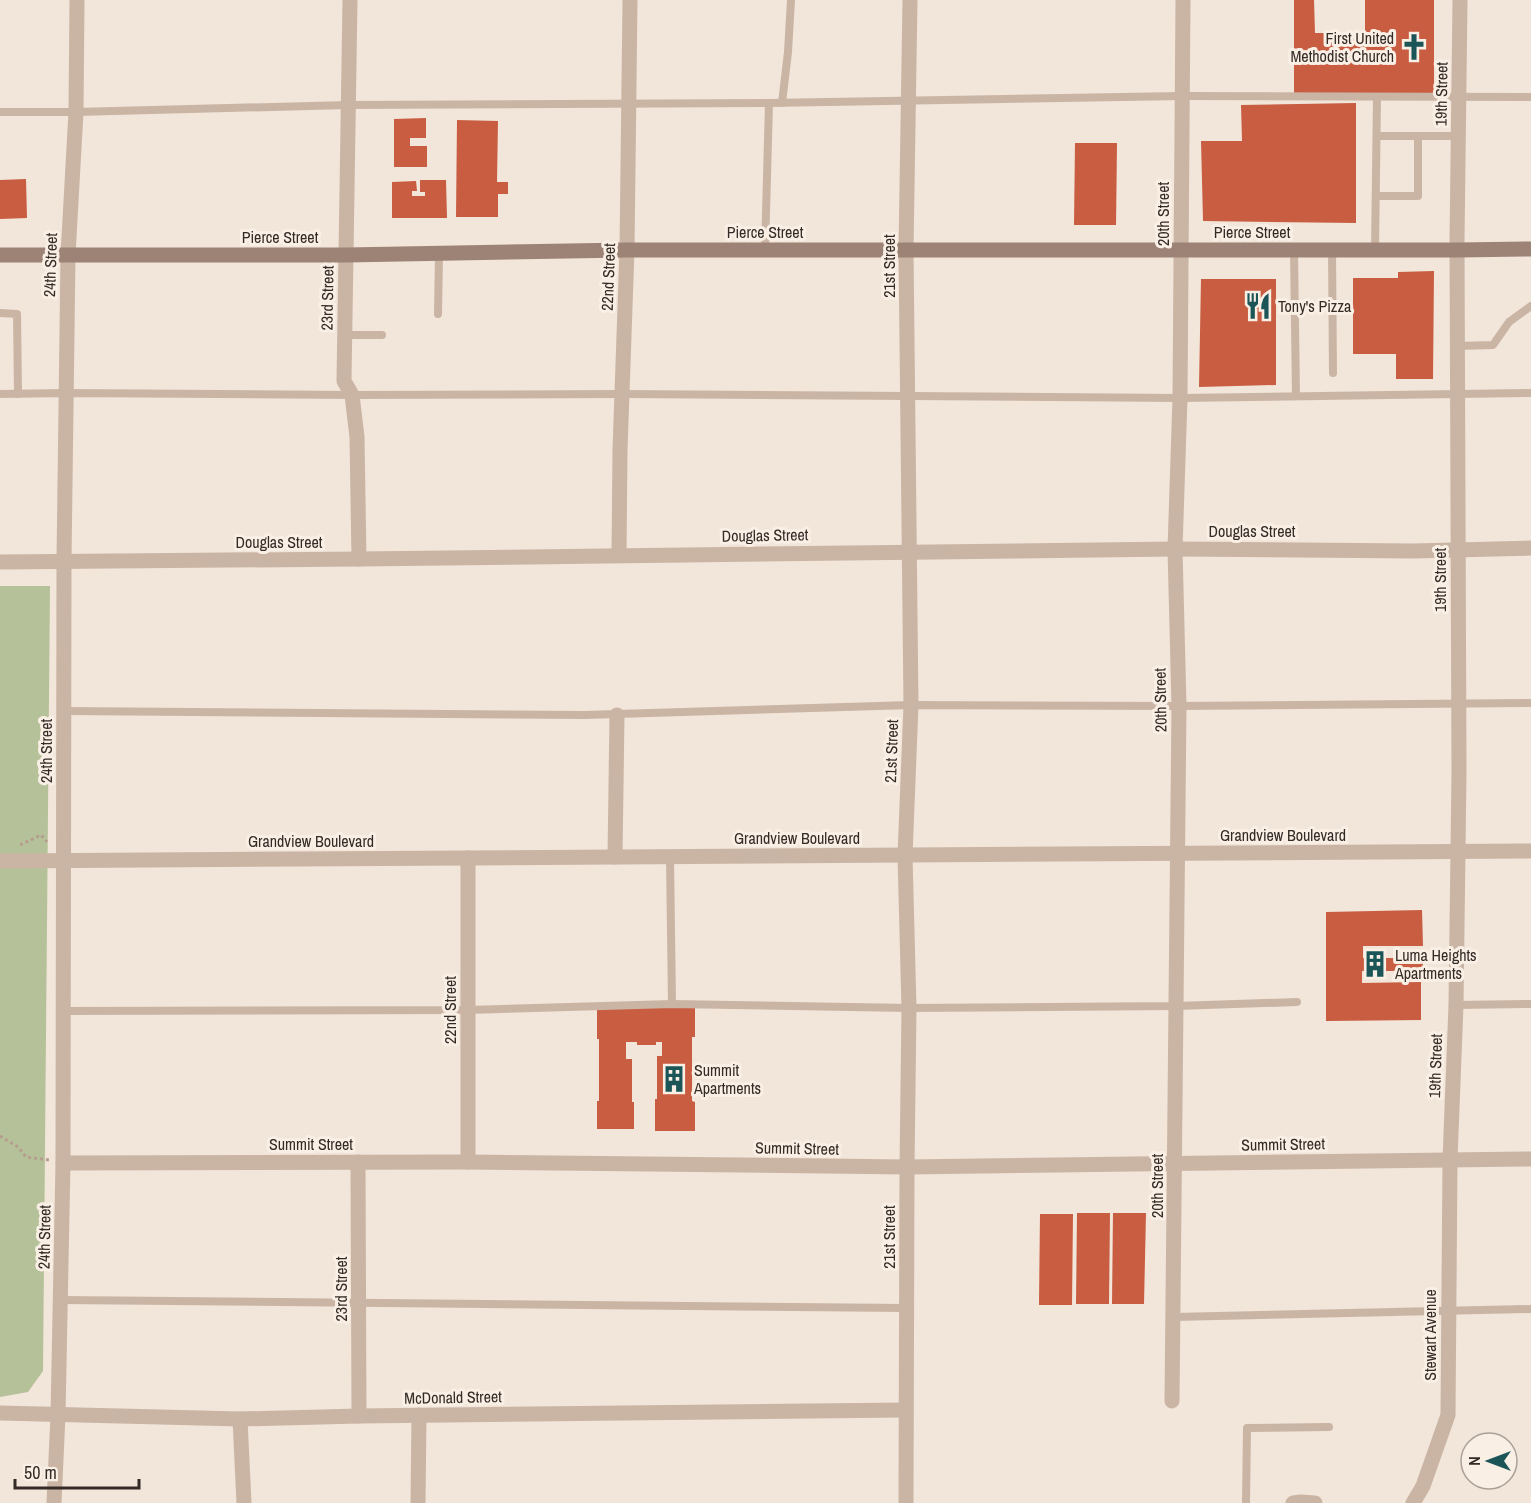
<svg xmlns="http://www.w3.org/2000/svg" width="1531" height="1503" viewBox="0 0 1531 1503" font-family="'Archivo Narrow',sans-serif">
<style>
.green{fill:#b5c199}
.building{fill:#c85d41}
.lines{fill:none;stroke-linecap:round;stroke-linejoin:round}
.path{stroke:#b69e8f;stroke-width:3;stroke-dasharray:3 3;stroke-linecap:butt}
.service{stroke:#cab5a5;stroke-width:8}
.minor{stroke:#cab5a5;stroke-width:15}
.tertiary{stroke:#cab5a5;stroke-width:15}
.secondary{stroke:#9d8376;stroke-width:15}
.labels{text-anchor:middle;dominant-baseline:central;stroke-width:6;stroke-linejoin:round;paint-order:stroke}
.poi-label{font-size:16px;fill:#352b26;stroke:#f9efe5;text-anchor:start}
.street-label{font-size:16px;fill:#352b26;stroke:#f9efe5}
</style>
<rect width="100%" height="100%" fill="#f2e5d9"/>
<path class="green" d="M0,586H50L43,1371L28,1392L0,1397Z"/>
<g class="building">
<path d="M1294,0H1314L1315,33H1365V0H1434V93H1294Z"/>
<path d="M1356,103V223L1203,221L1201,141H1242L1241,105Z"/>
<path d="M426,118V138H410V146H427V167H394V119Z"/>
<path d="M457,120L498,121L497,182H508V194H498V217H456Z"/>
<path d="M1075,143H1117L1116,225H1074Z"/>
<path d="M26,179L27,218L0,219V180Z"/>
<path d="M420,180H446L447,218H392V182L416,181L417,191H412V196H425V192H420Z"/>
<path d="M1434,271L1433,379H1396V354H1353V278H1398V272Z"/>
<path d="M1201,279H1276V385L1199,387Z"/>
<path d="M1422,910L1423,946H1363V958H1423V971H1362V983L1421,982V1020L1326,1021V912Z"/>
<path d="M597,1008H695V1037H692V1101L695,1102V1131H655V1099H657V1056H662V1042H656V1045H637V1042H626V1059H632V1102H634V1129H597V1101H599V1039H597Z"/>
<path d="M1077,1213H1110L1109,1304H1076Z"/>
<path d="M1113,1213H1146L1144,1304H1112Z"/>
<path d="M1040,1214H1073L1072,1305H1039Z"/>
</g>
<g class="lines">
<g class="path">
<path d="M20,845L41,835L47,842"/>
<path d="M0,1136L18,1147L26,1157L49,1160"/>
</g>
<g class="service">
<path d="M782,103L788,52L791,0"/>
<path d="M0,112H76L348,105L769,103L1182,96L1531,97"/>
<path d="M1377,136H1458"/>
<path d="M1376,196H1418V136"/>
<path d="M765,250L769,103"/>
<path d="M1294,250L1296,396"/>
<path d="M1332,250L1333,373"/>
<path d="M1375,250L1377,97"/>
<path d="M0,313L17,314L18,394"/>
<path d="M438,314L439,254"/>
<path d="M344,335H382"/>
<path d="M1458,346L1493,345L1509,322L1531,306"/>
<path d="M0,394L66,393L352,395L622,394L1180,398L1531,393"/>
<path d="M64,711L585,715L911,705L1179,706L1531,703"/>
<path d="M670,857L672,1004"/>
<path d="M1456,1005L1531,1004"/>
<path d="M63,1011L468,1010L672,1004L909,1008L1176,1006L1297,1002"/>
<path d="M60,1300L907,1308"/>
<path d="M1173,1317L1531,1309"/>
<path d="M1246,1503L1247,1428L1329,1427"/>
</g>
<g class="minor">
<path d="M350,0L344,381L352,395L357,437L359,559"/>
<path d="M68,255L76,112L77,0"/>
<path d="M619,555L620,450L627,250L630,0"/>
<path d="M0,562L359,559L1175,549L1414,551L1531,548"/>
<path d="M615,857L617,715"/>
<path d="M0,861L1531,851"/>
<path d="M358,1162L359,1416"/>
<path d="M468,1162V858"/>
<path d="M63,1163L468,1162L907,1167L1531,1159"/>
<path d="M1172,1401L1179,706L1175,549L1180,398L1183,0"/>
<path d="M0,1413L240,1419L359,1416L906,1410"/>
<path d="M240,1419L244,1503"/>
<path d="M418,1503L419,1415"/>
<path d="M906,1503L907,1167L909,1008L905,856L911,705L906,250L910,0"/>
<path d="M1293,1503L1301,1502L1315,1503"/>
<path d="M1413,1503L1423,1486L1448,1415L1450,1160L1456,1005L1459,772L1457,242L1460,0"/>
</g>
<path class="tertiary" d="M54,1503L58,1415L63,1163L64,561L68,255"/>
<path class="secondary" d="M0,255H346L627,250H1457L1531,249"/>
</g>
<defs>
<symbol id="church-bare" viewBox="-9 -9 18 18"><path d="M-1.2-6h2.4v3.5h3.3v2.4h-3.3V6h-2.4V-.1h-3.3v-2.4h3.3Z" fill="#1b5557" stroke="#f9efe5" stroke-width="2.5" paint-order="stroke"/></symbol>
<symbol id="restaurant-bare" viewBox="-9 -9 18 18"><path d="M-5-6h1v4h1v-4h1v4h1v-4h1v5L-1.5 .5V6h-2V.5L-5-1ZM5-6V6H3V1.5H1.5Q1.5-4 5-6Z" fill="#1b5557" stroke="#f9efe5" stroke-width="2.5" paint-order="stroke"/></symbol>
<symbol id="building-bare" viewBox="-9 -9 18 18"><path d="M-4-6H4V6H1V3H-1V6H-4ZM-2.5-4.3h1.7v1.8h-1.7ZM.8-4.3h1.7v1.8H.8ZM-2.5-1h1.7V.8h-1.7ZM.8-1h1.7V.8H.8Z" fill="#1b5557" stroke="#f9efe5" stroke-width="2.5" paint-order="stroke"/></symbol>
</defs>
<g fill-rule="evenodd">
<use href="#church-bare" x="1395" y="28" width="38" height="38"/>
<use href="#restaurant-bare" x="1239" y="287" width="38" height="38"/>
<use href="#building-bare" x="1356" y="945" width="38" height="38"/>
<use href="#building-bare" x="655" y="1060" width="38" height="38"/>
</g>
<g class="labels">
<g class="poi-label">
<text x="1394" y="38" text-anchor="end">First United<tspan x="1394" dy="18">Methodist Church</tspan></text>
<text x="1278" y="306">Tony's Pizza</text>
<text x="1395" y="955">Luma Heights<tspan x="1395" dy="18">Apartments</tspan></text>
<text x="694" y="1070">Summit<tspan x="694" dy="18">Apartments</tspan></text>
</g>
<g class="street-label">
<text transform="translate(1441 94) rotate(-89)">19th Street</text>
<text transform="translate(1163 214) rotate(-90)">20th Street</text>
<text x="765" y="232">Pierce Street</text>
<text x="1252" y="232">Pierce Street</text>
<text x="280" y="237">Pierce Street</text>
<text transform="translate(50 265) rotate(-88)">24th Street</text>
<text transform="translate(889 266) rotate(-90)">21st Street</text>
<text transform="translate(608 277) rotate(-88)">22nd Street</text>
<text transform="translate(327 298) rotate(-89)">23rd Street</text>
<text x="1252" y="531">Douglas Street</text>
<text transform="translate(765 535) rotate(-1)">Douglas Street</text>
<text x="279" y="542">Douglas Street</text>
<text transform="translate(1440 580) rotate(-90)">19th Street</text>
<text transform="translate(1160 700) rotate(-91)">20th Street</text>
<text transform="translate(46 751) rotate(-90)">24th Street</text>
<text transform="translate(891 751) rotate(-88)">21st Street</text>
<text x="1283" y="835">Grandview Boulevard</text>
<text x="797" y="838">Grandview Boulevard</text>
<text x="311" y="841">Grandview Boulevard</text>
<text transform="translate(450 1010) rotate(-90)">22nd Street</text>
<text transform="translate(1435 1066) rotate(-88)">19th Street</text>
<text x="311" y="1144">Summit Street</text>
<text transform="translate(1283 1144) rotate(-1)">Summit Street</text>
<text transform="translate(797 1148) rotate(1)">Summit Street</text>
<text transform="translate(1157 1186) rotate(-90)">20th Street</text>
<text transform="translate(44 1237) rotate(-89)">24th Street</text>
<text transform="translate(889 1237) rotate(-90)">21st Street</text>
<text transform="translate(341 1289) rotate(-90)">23rd Street</text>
<text transform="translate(1430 1335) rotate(-90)">Stewart Avenue</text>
<text transform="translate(453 1397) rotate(-1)">McDonald Street</text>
</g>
</g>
<g transform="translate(1489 1461) rotate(270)"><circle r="28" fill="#f9efe5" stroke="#aba199" stroke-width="1.5"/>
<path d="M0-4.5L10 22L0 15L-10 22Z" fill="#1b5557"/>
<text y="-9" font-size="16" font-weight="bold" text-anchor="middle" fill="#352b26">N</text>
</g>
<path d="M15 1479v9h124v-9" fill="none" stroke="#352b26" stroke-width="3"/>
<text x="24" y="1479" font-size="18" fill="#352b26" stroke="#f9efe5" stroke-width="4.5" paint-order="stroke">50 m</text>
</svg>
